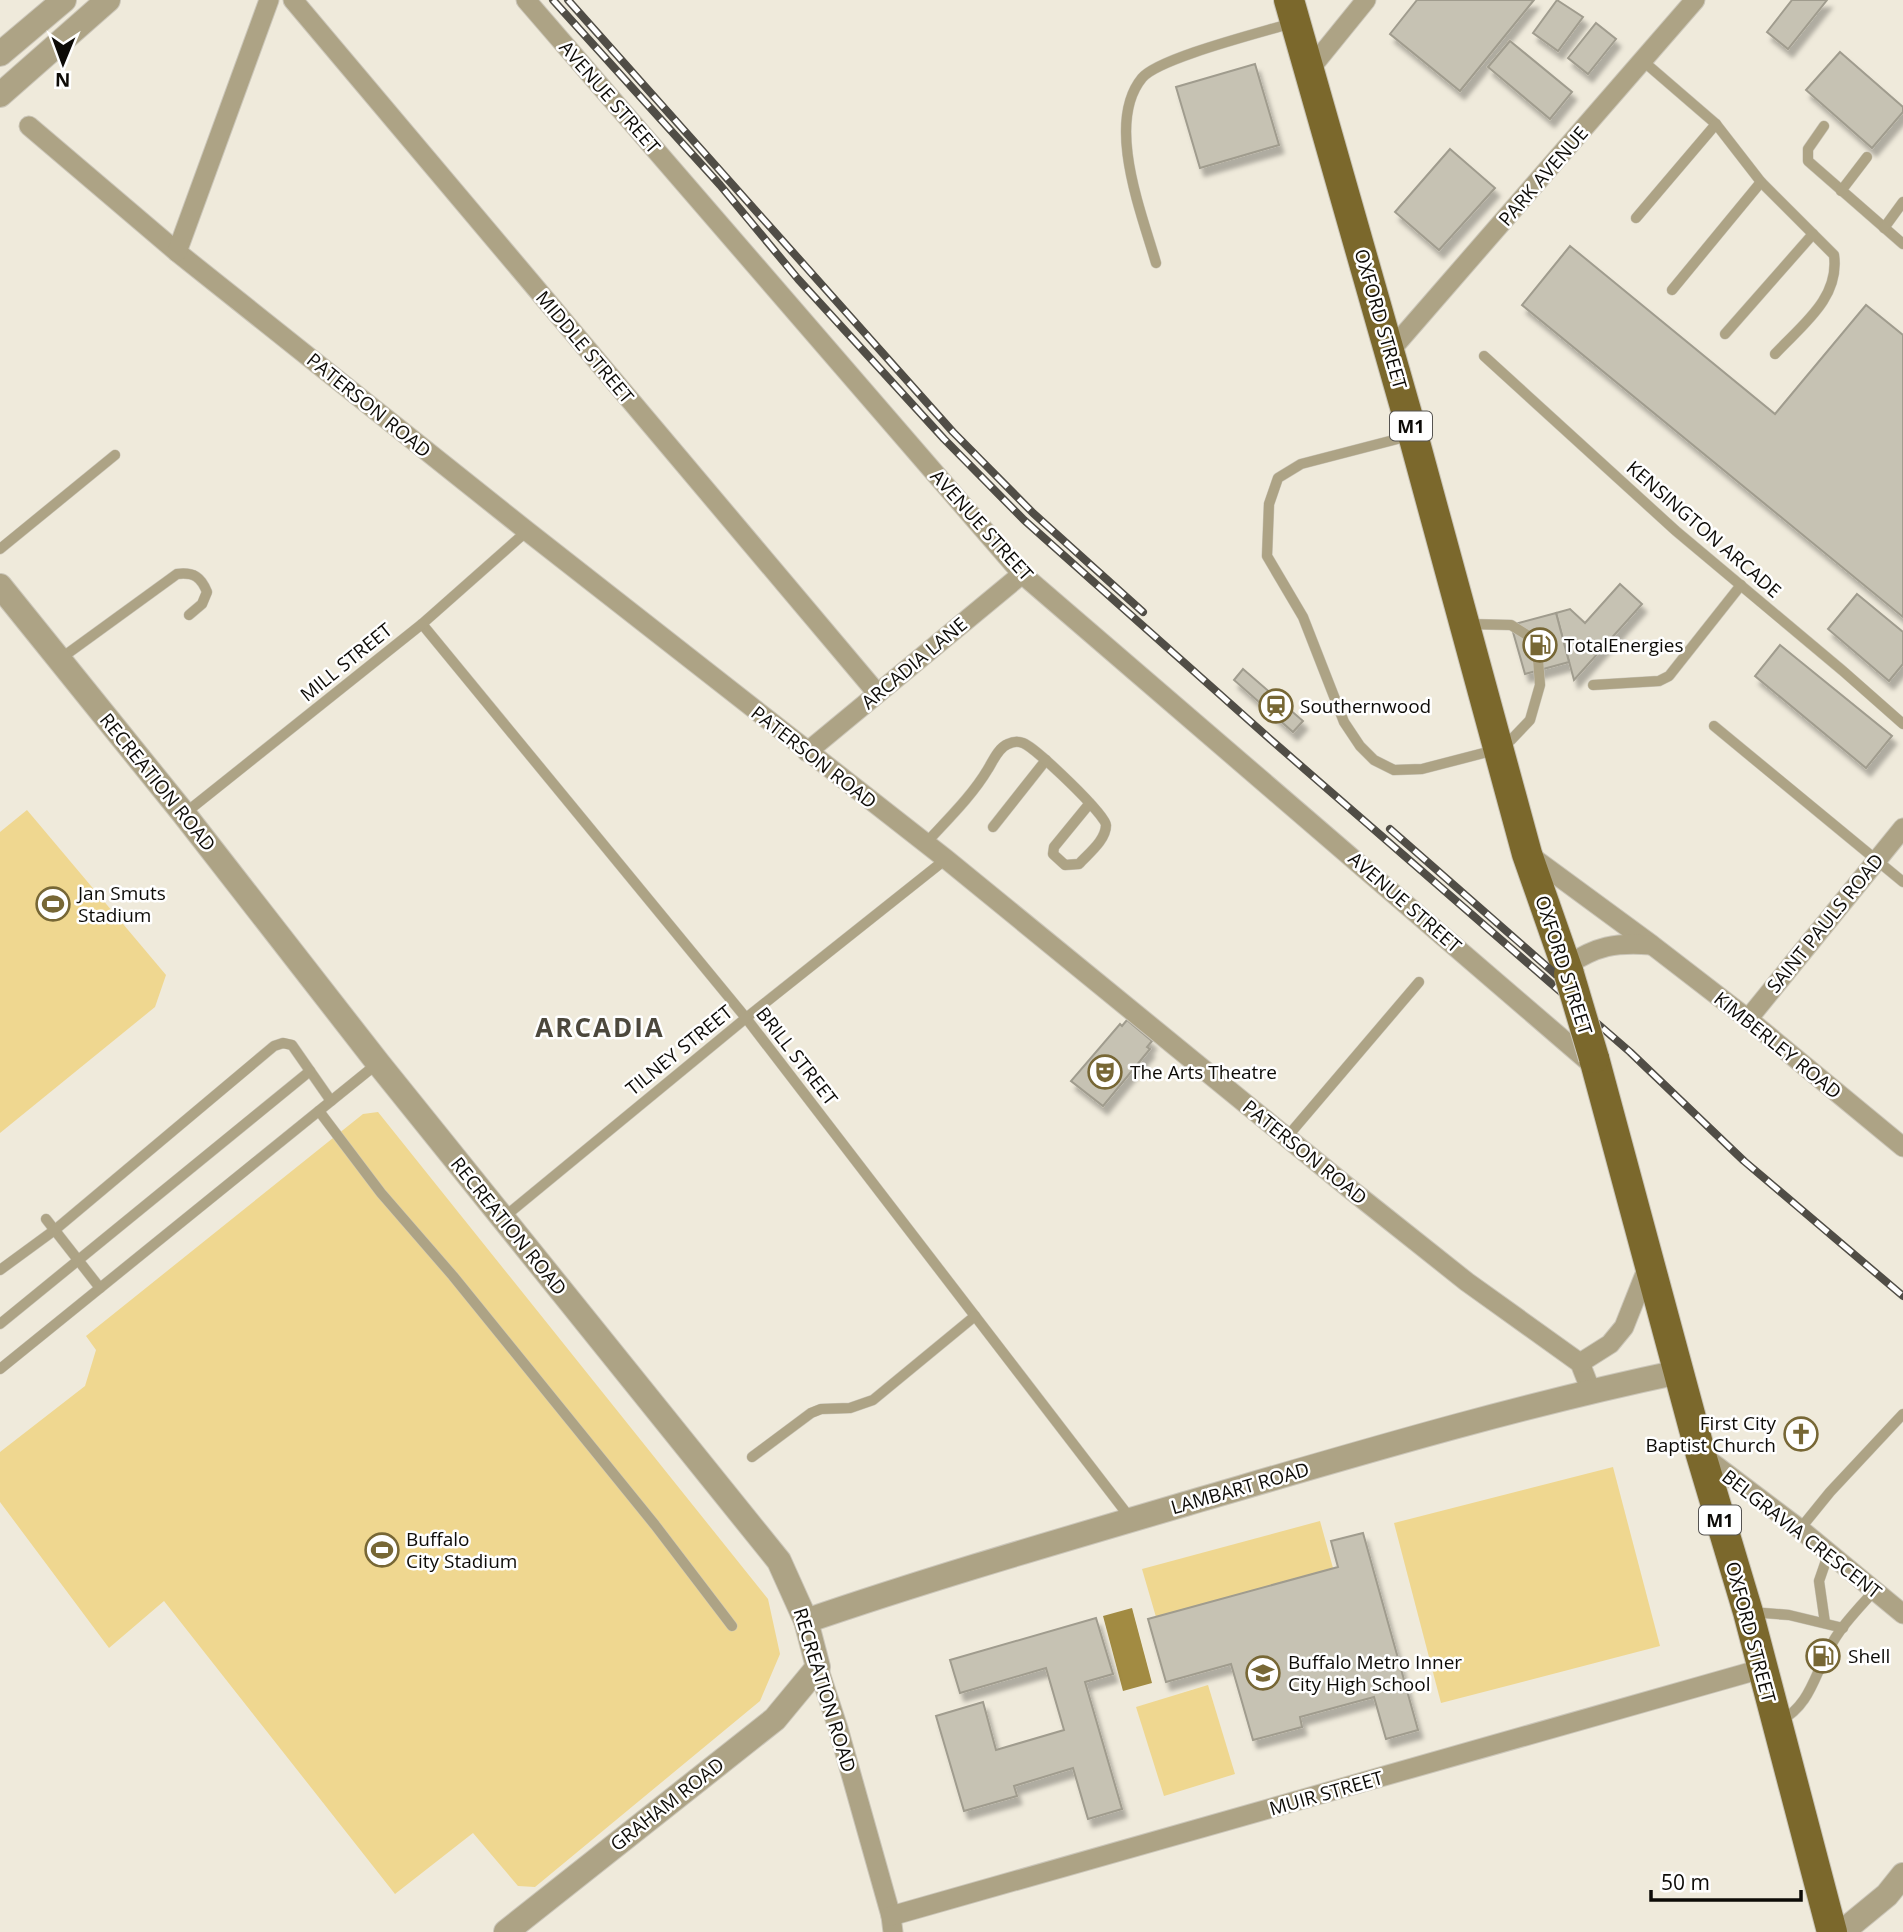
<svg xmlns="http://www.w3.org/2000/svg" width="1903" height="1932" viewBox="0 0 1903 1932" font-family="'Open Sans',sans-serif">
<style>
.green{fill:#efd790}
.water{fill:#a28b42}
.building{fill:#c6c2b3;stroke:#a09c8e;stroke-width:2;filter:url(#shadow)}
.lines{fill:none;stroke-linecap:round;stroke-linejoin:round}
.service-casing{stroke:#cbc6b9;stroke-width:11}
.minor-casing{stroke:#cbc6b9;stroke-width:21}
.tertiary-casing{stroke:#cbc6b9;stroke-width:26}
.primary-casing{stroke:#cbc6b9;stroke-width:32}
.service{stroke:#ada385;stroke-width:10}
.minor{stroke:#ada385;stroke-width:19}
.tertiary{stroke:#ada385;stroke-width:24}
.primary{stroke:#7b682c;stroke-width:30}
.rail-casing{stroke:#504d46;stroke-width:8}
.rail{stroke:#fff;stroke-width:5;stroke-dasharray:16;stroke-linecap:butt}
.primary-bridge-casing{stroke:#cbc6b9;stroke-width:32;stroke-linecap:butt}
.primary-bridge{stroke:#7b682c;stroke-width:30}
.labels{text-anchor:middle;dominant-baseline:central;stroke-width:5;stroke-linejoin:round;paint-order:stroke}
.shield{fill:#fff;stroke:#565451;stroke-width:2}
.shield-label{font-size:18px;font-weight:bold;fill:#0d0b07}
.street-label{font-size:19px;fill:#0d0b07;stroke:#fff}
.poi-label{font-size:19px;fill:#0d0b07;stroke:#fff;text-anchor:start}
.district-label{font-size:26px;font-weight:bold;letter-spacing:2px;fill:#4c483c;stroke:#fff}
</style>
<defs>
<filter id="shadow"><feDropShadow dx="4.5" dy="8" stdDeviation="2" flood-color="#0004"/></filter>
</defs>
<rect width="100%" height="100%" fill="#efeadb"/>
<g class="green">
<path d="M27,810L166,975L155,1007L0,1133V832Z"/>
<path d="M378,1112L768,1599L780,1654L760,1701L535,1887L518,1886L473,1833L395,1894L164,1601L109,1648L0,1502V1452L85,1386L96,1350L86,1336L363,1114Z"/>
<path d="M1613,1467L1660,1646L1441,1703L1394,1523Z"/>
<path d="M1320,1521L1333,1568L1156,1617L1142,1569Z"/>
<path d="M1208,1685L1235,1774L1164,1796L1136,1707Z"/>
</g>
<path class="water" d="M1132,1608L1152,1683L1123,1691L1103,1616Z"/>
<g class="building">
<path d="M1417,0H1534L1460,91L1390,34Z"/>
<path d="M1557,0L1583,17L1558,51L1533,33Z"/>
<path d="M1792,0H1827L1788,49L1767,32Z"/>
<path d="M1596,23L1616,39L1588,74L1568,58Z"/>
<path d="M1510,41L1572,92L1550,119L1488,67Z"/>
<path d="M1840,52L1903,107V112L1872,148L1806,90Z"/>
<path d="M1255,64L1279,145L1200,168L1176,87Z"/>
<path d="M1450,149L1495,188L1439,250L1395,212Z"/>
<path d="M1570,246L1775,414L1866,305L1903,335V617L1522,305Z"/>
<path d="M1620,584L1642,604L1574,680L1556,613L1570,609L1585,623Z"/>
<path d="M1857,594L1903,632V664L1889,681L1828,629Z"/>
<path d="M1556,613L1569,662L1525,674L1511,625Z"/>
<path d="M1780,645L1892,736L1866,768L1755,676Z"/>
<path d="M1243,669L1303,721L1293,732L1234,680Z"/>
<path d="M1127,1020L1152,1041L1147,1047L1150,1049L1103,1106L1071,1081L1120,1024L1122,1026Z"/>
<path d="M1363,1533L1418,1730L1386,1739L1374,1697L1300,1717L1302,1727L1253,1740L1231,1664L1166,1682L1148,1619L1338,1567L1331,1541Z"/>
<path d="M1096,1618L1113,1674L1085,1682L1122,1809L1088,1819L1073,1768L1014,1786L1017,1796L964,1811L936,1716L983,1702L996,1750L1064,1730L1046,1668L960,1693L950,1660Z"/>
</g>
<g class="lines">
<defs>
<g id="service">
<path d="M1643,61L1716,124L1761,182L1834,255C1840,298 1802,325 1775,354"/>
<path d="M1824,126L1808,149V161L1903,244"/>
<path d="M1841,191L1867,157"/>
<path d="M1636,218L1716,124"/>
<path d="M1884,228L1903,202"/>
<path d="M1156,263C1142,214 1105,123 1142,78C1158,58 1263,32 1292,23"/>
<path d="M1672,290L1761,182"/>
<path d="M1725,334L1813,234"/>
<path d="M1484,356L1676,531L1843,671L1903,724"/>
<path d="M1409,436L1301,464L1278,478L1269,504L1267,556L1303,617L1344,722L1360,746L1374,760L1394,770L1422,769L1499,749L1511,740L1530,720L1540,685L1538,659L1534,645L1527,635L1511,625L1467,624"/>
<path d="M0,549L115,455"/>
<path d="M422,624L746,1018L1131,1519"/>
<path d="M60,659L177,574C194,572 201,577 207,592L202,604L189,615"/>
<path d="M1593,685L1659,681L1669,676L1741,585"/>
<path d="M1714,726L1903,882"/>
<path d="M184,814L422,624L527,531"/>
<path d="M993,827L1046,760"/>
<path d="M926,843C947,820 972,796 988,769C993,761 998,748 1008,744C1012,742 1018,741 1023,743C1035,747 1107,816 1106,825C1106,840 1089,853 1079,864L1065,865L1053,854L1054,847L1090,803"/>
<path d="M319,1111L381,1193L453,1276L655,1525L732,1626"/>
<path d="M1287,1137L1419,982"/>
<path d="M503,1218L746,1018L946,859"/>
<path d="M46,1219L100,1288"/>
<path d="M0,1270L56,1229L274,1046L283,1043L292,1045L331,1101"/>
<path d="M0,1324L310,1071"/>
<path d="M0,1369L378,1063"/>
<path d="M752,1457L811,1413L821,1409L850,1408L873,1400L975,1316"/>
<path d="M1800,1529L1830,1492L1903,1414"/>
<path d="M1751,1612L1789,1615L1843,1628"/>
<path d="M1825,1623L1819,1581L1829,1552"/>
<path d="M1780,1721C1809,1706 1814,1677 1828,1651C1839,1628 1858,1609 1875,1590"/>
</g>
<g id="minor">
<path d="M293,0L877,693"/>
<path d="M526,0L1022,574L1596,1068"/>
<path d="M1310,69L1366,0"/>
<path d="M29,126L177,252L527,531L946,859L1350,1189L1467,1282L1580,1363L1591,1391"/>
<path d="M177,252L269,0"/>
<path d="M1390,351L1695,0"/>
<path d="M807,752L1022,574"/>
<path d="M1528,854L1652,945L1748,1019L1903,1147"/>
<path d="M1566,966C1596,946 1616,942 1651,945"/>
<path d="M1748,1019L1903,828"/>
<path d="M1580,1363L1610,1344L1624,1327L1649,1264"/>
<path d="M1702,1455L1800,1529L1903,1614"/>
<path d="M818,1667L838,1728L891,1916L893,1932"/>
<path d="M891,1916L1761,1669"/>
</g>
<g id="tertiary">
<path d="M0,54L64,0"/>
<path d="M0,95L108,0"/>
<path d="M0,586L184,814L378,1063L779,1561L806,1621L818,1667L775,1719L506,1932"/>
<path d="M806,1621C937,1576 1070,1538 1202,1499C1360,1453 1517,1406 1679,1372"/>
<path d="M1842,1932L1887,1895L1903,1875"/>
</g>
<g id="primary">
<path d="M1289,0L1413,435L1527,854L1569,974"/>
<path d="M1594,1058L1701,1455L1748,1612L1832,1932"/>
</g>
</defs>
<use href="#service" class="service-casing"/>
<use href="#minor" class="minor-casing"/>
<use href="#tertiary" class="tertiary-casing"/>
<use href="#primary" class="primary-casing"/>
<use href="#service" class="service"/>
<use href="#minor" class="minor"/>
<use href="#tertiary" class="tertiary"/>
<use href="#primary" class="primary"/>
<defs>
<g id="rail">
<path d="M553,0L720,185L798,279L944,439L1024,520L1270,739L1630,1052L1744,1161L1903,1296"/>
<path d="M568,0L953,432L1033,513L1143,612"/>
<path d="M1390,829L1561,979"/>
</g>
</defs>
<use href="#rail" class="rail-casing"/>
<use href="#rail" class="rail"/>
<defs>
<path id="primary-bridge" d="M1569,974L1594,1058"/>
</defs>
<use href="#primary-bridge" class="primary-bridge-casing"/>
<use href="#primary-bridge" class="primary-bridge"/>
</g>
<defs>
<symbol id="fuel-ring" viewBox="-11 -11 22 22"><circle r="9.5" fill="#fff" stroke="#776735" stroke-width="1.5"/><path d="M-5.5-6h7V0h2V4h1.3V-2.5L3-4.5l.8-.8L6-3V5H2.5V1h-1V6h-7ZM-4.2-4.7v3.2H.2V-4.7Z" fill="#776735"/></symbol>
<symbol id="station-ring" viewBox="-11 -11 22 22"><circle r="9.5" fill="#fff" stroke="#776735" stroke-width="1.5"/><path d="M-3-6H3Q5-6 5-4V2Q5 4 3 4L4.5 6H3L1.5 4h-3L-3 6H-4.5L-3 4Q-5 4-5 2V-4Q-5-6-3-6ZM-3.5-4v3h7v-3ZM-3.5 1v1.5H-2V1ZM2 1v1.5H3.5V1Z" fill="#776735"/></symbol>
<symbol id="stadium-ring" viewBox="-11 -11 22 22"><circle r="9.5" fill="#fff" stroke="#776735" stroke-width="1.5"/><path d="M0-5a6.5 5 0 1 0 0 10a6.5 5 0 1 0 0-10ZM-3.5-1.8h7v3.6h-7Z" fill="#776735"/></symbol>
<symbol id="theatre-ring" viewBox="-11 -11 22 22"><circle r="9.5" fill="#fff" stroke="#776735" stroke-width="1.5"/><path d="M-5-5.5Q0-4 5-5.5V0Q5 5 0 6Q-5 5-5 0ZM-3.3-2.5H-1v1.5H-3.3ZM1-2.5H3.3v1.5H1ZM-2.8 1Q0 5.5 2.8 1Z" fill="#776735"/></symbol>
<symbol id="church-ring" viewBox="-11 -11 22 22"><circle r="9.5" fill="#fff" stroke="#776735" stroke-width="1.5"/><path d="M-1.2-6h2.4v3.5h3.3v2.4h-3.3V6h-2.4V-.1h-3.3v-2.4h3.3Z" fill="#776735"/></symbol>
<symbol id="school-ring" viewBox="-11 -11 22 22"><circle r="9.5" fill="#fff" stroke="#776735" stroke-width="1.5"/><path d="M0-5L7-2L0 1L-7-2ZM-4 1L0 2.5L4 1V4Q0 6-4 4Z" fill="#776735"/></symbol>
</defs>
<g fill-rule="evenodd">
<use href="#fuel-ring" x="1521" y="626" width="38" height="38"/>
<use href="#station-ring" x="1257" y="687" width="38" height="38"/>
<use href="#stadium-ring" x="34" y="885" width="38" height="38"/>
<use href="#theatre-ring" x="1086" y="1053" width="38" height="38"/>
<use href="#church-ring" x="1782" y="1415" width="38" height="38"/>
<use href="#stadium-ring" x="363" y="1531" width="38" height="38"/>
<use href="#fuel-ring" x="1804" y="1637" width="38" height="38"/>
<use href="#school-ring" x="1244" y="1654" width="38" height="38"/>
</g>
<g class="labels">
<g class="shield">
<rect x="1390" y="411.5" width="42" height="29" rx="5"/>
<rect x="1699" y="1505.5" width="42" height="29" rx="5"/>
</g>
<g class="shield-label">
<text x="1411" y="426">M1</text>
<text x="1720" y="1520">M1</text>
</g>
<g class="street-label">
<text transform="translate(610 97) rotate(49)">AVENUE STREET</text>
<text transform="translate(1543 176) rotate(-49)">PARK AVENUE</text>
<text transform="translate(1381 319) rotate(74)">OXFORD STREET</text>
<text transform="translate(585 347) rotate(50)">MIDDLE STREET</text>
<text transform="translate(369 405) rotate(39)">PATERSON ROAD</text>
<text transform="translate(982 525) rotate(48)">AVENUE STREET</text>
<text transform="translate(1704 529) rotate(41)">KENSINGTON ARCADE</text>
<text transform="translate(346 662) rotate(-39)">MILL STREET</text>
<text transform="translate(914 663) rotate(-40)">ARCADIA LANE</text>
<text transform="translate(814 757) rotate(38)">PATERSON ROAD</text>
<text transform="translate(158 782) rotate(51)">RECREATION ROAD</text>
<text transform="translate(1405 902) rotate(41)">AVENUE STREET</text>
<text transform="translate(1825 923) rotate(-51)">SAINT PAULS ROAD</text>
<text transform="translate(1564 965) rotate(72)">OXFORD STREET</text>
<text transform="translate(1778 1045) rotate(39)">KIMBERLEY ROAD</text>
<text transform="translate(679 1050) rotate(-39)">TILNEY STREET</text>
<text transform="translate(797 1056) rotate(52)">BRILL STREET</text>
<text transform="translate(1305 1152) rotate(39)">PATERSON ROAD</text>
<text transform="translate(509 1226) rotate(51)">RECREATION ROAD</text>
<text transform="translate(1240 1488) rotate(-16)">LAMBART ROAD</text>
<text transform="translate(1802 1534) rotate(38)">BELGRAVIA CRESCENT</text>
<text transform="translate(1751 1632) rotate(75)">OXFORD STREET</text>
<text transform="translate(825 1690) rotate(73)">RECREATION ROAD</text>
<text transform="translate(1326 1793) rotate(-16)">MUIR STREET</text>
<text transform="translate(667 1804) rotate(-38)">GRAHAM ROAD</text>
</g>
<g class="poi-label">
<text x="1564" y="645">TotalEnergies</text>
<text x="1300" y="706">Southernwood</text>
<text x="78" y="893">Jan Smuts<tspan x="78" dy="22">Stadium</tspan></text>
<text x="1130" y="1072">The Arts Theatre</text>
<text x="1776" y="1423" text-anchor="end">First City<tspan x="1776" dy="22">Baptist Church</tspan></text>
<text x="406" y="1539">Buffalo<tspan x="406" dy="22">City Stadium</tspan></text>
<text x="1848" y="1656">Shell</text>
<text x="1288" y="1662">Buffalo Metro Inner<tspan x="1288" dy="22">City High School</tspan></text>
</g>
<g class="district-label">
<text x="600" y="1027">ARCADIA</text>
</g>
</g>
<g transform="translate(63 63) rotate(181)" stroke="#ffffff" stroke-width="5" paint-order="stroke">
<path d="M0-5L12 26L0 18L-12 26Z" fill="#0d0b07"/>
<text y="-10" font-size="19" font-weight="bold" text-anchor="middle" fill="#0d0b07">N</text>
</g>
<path d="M1651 1890v10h150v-10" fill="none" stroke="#0d0b07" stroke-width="3.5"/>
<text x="1661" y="1890" font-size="21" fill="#0d0b07" stroke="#ffffff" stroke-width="5" paint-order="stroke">50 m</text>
</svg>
